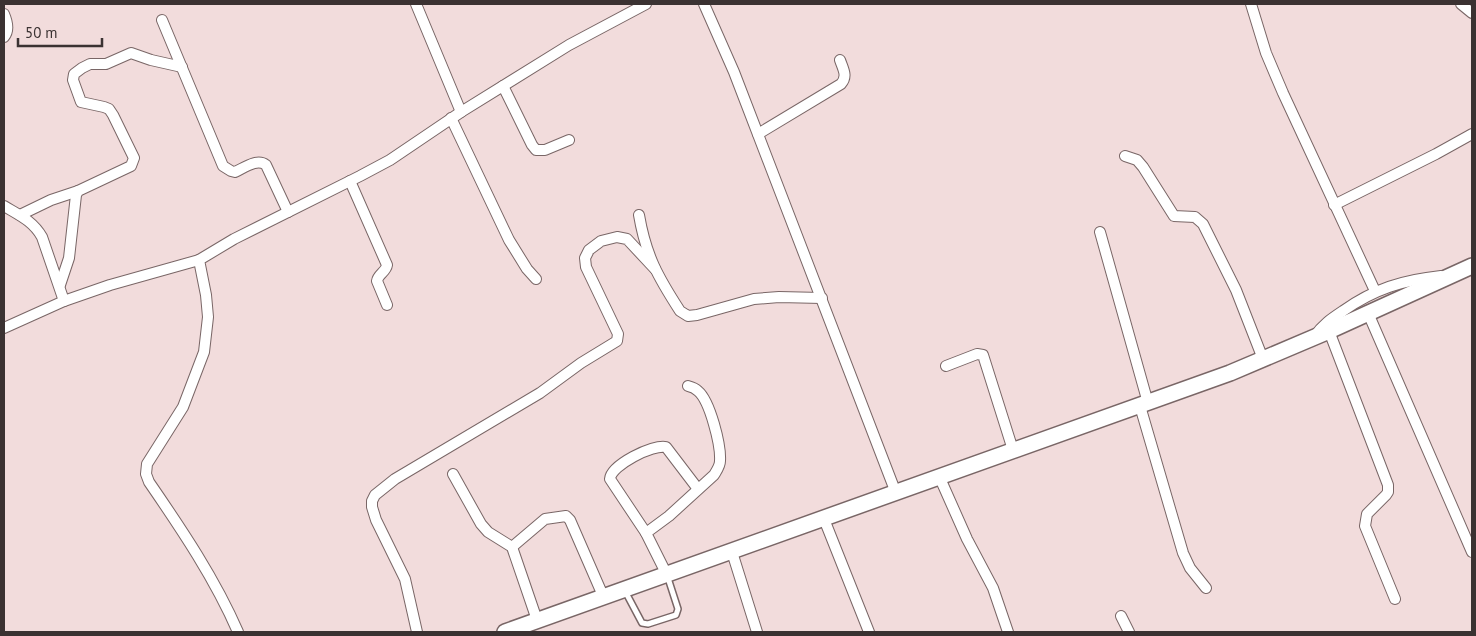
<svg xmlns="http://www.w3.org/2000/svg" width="1476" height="636" viewBox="0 0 1476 636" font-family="'PT Sans',sans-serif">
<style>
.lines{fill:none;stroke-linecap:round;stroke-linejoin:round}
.lane-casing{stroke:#796666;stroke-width:8}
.street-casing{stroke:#796666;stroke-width:12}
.secondary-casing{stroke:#796666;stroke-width:18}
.lane{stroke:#fff;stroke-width:5}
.street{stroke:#fff;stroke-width:10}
.secondary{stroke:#fff;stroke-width:15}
</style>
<rect width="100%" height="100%" fill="#f2dcdc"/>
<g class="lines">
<defs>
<path id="lane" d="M625,591L642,623L648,624L676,615L678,609L667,575"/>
<g id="street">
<path d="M416,4L461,112"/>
<path d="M704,4L734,72L896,493"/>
<path d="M1251,4L1266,53L1283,93L1375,291"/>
<path d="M1461,4L1472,13"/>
<path d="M4,14C7,21 10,30 4,37"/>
<path d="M162,20L223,166L231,171L235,172C244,168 257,158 266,165L288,212"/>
<path d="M503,86L532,145L536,150H545L569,140"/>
<path d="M451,118L509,240L527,269L536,279"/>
<path d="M758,134L841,84C848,76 843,69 840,60"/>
<path d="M1125,156L1137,160L1143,167L1174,216L1195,217L1203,224L1236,290L1263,359"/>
<path d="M350,181L387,265C386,272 378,274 377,281L387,305"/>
<path d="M1334,205L1436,154L1472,134"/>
<path d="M4,206C19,215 33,221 42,237L64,301"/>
<path d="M20,215L51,200L78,191"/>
<path d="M639,215C646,256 658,277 680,311L688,316L697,315L754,299L779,297L822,298"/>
<path d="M1100,232L1148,403"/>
<path d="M60,285L69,258L76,195L78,191L131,166L134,158L113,115L109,109L104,107L81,102L73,80L74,74L82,68L90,64H106L131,53L151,60L182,67"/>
<path d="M1368,313L1472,552"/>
<path d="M4,328L64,301L110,285L199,260"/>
<path d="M1329,331L1388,485V492L1386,495L1367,514L1365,526L1395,599"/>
<path d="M1314,337C1322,325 1331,319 1343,311C1374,289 1403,280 1441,276"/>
<path d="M946,366L977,354L983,355L1013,450"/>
<path d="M1140,406L1183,553L1190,568L1206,588"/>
<path d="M453,474L481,524L488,532L512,547L537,620"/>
<path d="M939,476L967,539L993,588L1008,632"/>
<path d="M824,519L869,632"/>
<path d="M646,533L610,479C611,465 653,444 666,447L698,489"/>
<path d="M512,547L545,519L566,516L570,520L604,598"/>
<path d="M732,552L757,632"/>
<path d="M667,575L646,533L669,516L714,475C717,470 720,466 720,461C721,445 710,401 698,391C695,388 692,387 688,386"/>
<path d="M1121,616L1129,632"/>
<path d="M238,632C215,579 182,530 149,482L146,474L147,464L183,407L204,352L208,317L206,295L199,260L234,239L360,176L390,160L461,112L569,45L646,4"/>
<path d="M417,632L405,579L376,520L372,507V501L375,495L395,479L540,393L581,363L617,341L618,334L586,267L585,258L589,250L601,241L617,237L627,239L655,269"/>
</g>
<path id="secondary" d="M505,632L1230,373L1329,331L1472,266"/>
</defs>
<use href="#lane" class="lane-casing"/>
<use href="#street" class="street-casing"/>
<use href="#secondary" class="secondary-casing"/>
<use href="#lane" class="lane"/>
<use href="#street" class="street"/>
<use href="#secondary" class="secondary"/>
</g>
<rect width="1476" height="636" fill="none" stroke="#3b3232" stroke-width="10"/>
<path d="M18 38v8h84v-8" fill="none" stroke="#3b3232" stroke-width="2.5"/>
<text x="25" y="38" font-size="15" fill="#3b3232" stroke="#f2dcdc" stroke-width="4" paint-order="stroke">50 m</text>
</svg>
